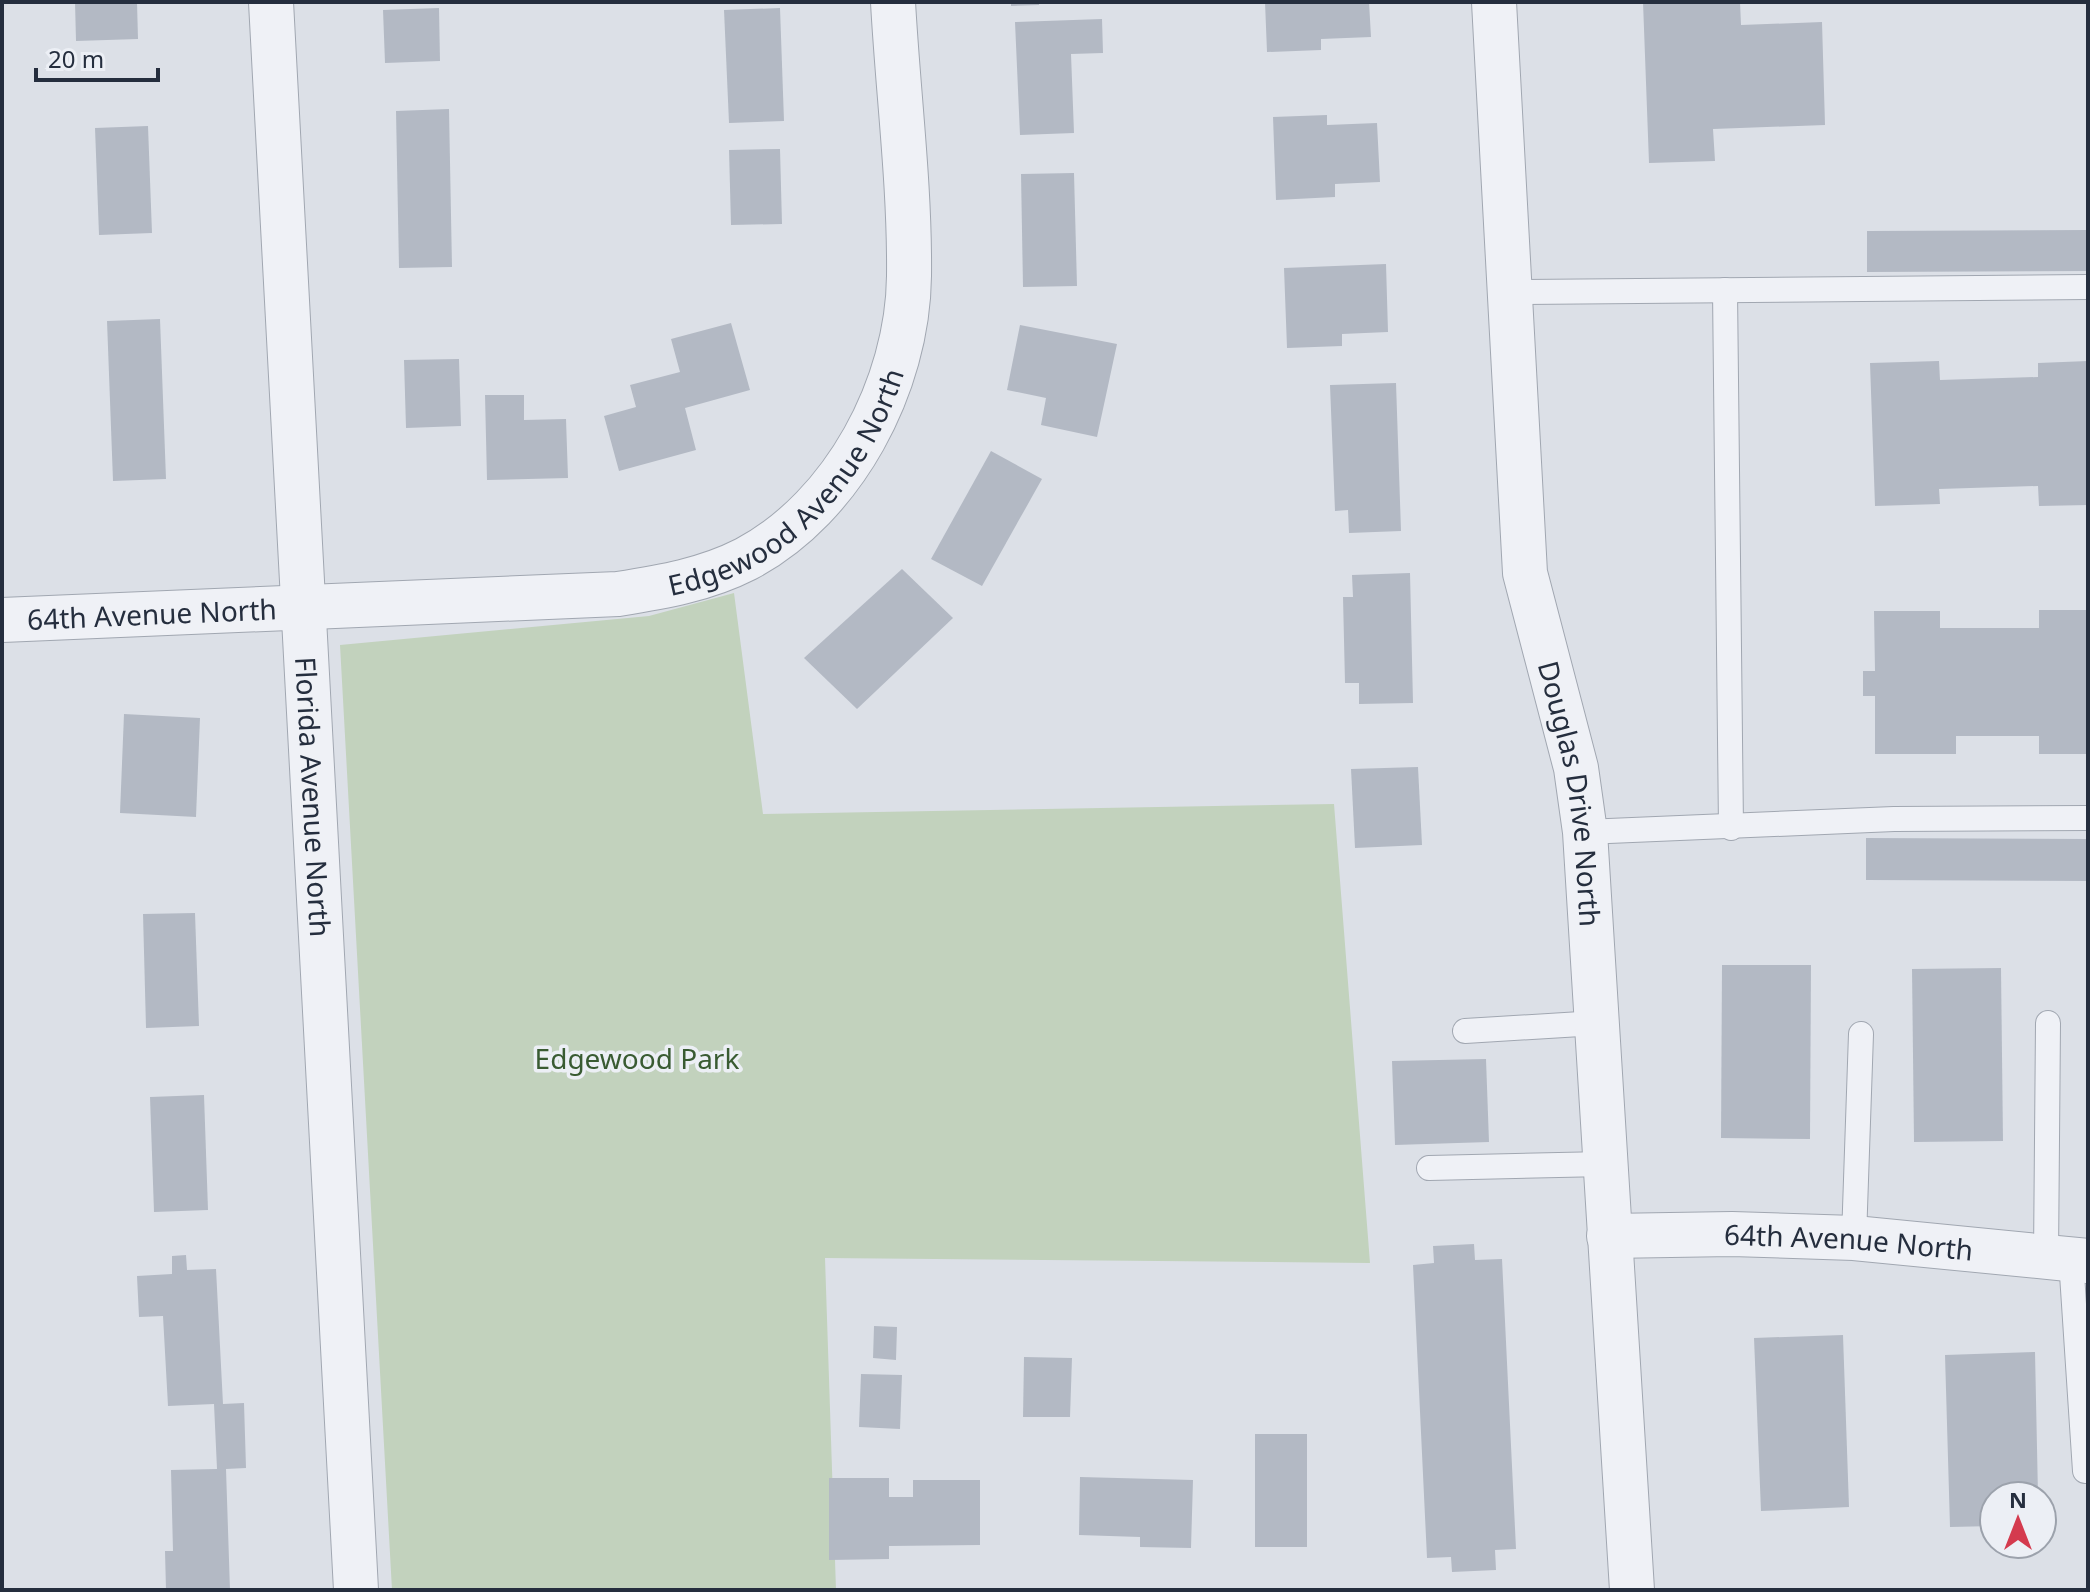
<svg xmlns="http://www.w3.org/2000/svg" width="2090" height="1592" viewBox="0 0 2090 1592" font-family="'Noto Sans',sans-serif">
<style>
.green{fill:#c2d2bd}
.building{fill:#b3b9c4}
.lines{fill:none;stroke-linecap:round;stroke-linejoin:round}
.service-casing{stroke:#a1a7b1;stroke-width:26}
.minor-casing{stroke:#a1a7b1;stroke-width:46}
.service{stroke:#eff1f6;stroke-width:24}
.minor{stroke:#eff1f6;stroke-width:44}
.labels{text-anchor:middle;dominant-baseline:central;stroke-width:7;stroke-linejoin:round;paint-order:stroke}
.street-label{font-size:28px;fill:#252e3e;stroke:#eceff5}
.park-label{font-size:28px;fill:#395b32;stroke:#eceff5}
</style>
<rect width="100%" height="100%" fill="#dce0e7"/>
<path class="green" d="M734,593L763,814L1334,804L1370,1263L825,1258L836,1590H392L340,645L649,616Z"/>
<g class="building">
<path d="M75,2H137L138,39L76,41Z"/>
<path d="M1011,2H1039V5L1011,6Z"/>
<path d="M1265,2H1369L1371,37L1321,39V50L1267,52Z"/>
<path d="M1643,2H1740L1741,25L1822,22L1825,125L1713,129L1715,161L1649,163Z"/>
<path d="M439,8L440,61L385,63L383,10Z"/>
<path d="M780,8L784,121L729,123L724,10Z"/>
<path d="M1102,19L1103,53L1071,54L1074,133L1020,135L1015,22Z"/>
<path d="M449,109L452,267L399,268L396,111Z"/>
<path d="M1327,115V125L1377,123L1380,182L1335,184V197L1276,200L1273,117Z"/>
<path d="M148,126L152,233L99,235L95,128Z"/>
<path d="M780,149L782,224L731,225L729,150Z"/>
<path d="M1074,173L1077,286L1023,287L1021,174Z"/>
<path d="M2088,230V271L1867,272V231Z"/>
<path d="M1386,264L1388,332L1342,334V346L1287,348L1284,268Z"/>
<path d="M160,319L166,479L113,481L107,321Z"/>
<path d="M731,323L750,390L685,408L696,450L619,471L604,416L636,407L630,385L680,372L671,339Z"/>
<path d="M1020,325L1117,344L1097,437L1041,425L1046,398L1007,390Z"/>
<path d="M459,359L461,426L406,428L404,360Z"/>
<path d="M1939,361L1940,380L2038,377V363L2088,361V505L2039,506L2038,486L1939,489L1940,504L1875,506L1870,363Z"/>
<path d="M1396,383L1401,531L1349,533L1348,510L1335,511L1330,385Z"/>
<path d="M485,395H524V420L566,419L568,478L487,480Z"/>
<path d="M991,451L1042,479L982,586L931,559Z"/>
<path d="M902,569L953,618L857,709L804,658Z"/>
<path d="M1410,573L1413,703L1359,704V683H1345L1343,597H1353L1352,575Z"/>
<path d="M2039,610H2088V754H2039V736H1956V754H1875V696H1863V671H1875L1874,611H1940V628H2039Z"/>
<path d="M124,714L200,718L196,817L120,813Z"/>
<path d="M1418,767L1422,845L1355,848L1351,769Z"/>
<path d="M1866,838L2088,839V881L1866,880Z"/>
<path d="M195,913L199,1026L146,1028L143,914Z"/>
<path d="M1722,965H1811L1810,1139L1721,1138Z"/>
<path d="M2001,968L2003,1141L1914,1142L1912,969Z"/>
<path d="M1486,1059L1489,1142L1395,1145L1392,1061Z"/>
<path d="M204,1095L208,1210L154,1212L150,1097Z"/>
<path d="M1474,1244L1475,1260L1502,1259L1516,1549L1495,1550L1496,1570L1452,1572L1451,1557L1427,1558L1413,1265L1434,1263L1433,1246Z"/>
<path d="M186,1255L187,1270L216,1269L223,1404L244,1403L246,1468L226,1469L230,1590H166L165,1551H173L171,1470L217,1469L214,1404L168,1406L163,1316L139,1317L137,1276L172,1274V1256Z"/>
<path d="M874,1326L897,1327L896,1360L873,1358Z"/>
<path d="M1843,1335L1849,1507L1761,1511L1754,1338Z"/>
<path d="M2035,1352L2038,1496H1994V1526L1950,1527L1945,1355Z"/>
<path d="M1024,1357L1072,1358L1070,1417H1023Z"/>
<path d="M861,1374L902,1375L900,1429L859,1427Z"/>
<rect x="1255" y="1434" width="52" height="113"/>
<path d="M1080,1477L1193,1480L1191,1548L1140,1547V1537L1079,1535Z"/>
<path d="M829,1478H889V1497H913V1480H980V1545L889,1546V1559L829,1560Z"/>
</g>
<g class="lines">
<defs>
<g id="service">
<path d="M1725,290L1731,828"/>
<path d="M1510,292L2088,287"/>
<path d="M1585,832L1894,819L2088,818"/>
<path d="M1465,1031L1597,1023"/>
<path d="M1429,1168L1605,1164"/>
<path d="M1854,1238L1861,1034"/>
<path d="M2046,1256L2048,1023"/>
<path d="M2071,1259L2085,1471"/>
</g>
<g id="minor">
<path id="s1" d="M271,2L356,1590"/>
<path id="s2" d="M1494,2L1525,573L1576,768L1585,832L1632,1590"/>
<path id="s3" d="M2,620L618,594C662,587 705,580 746,559C844,507 908,385 909,276C910,185 898,93 893,2"/>
<path id="s4" d="M1609,1236L1732,1234L1854,1238L2088,1261"/>
</g>
</defs>
<use href="#service" class="service-casing"/>
<use href="#minor" class="minor-casing"/>
<use href="#service" class="service"/>
<use href="#minor" class="minor"/>
</g>
<g class="labels">
<g class="street-label">
<text stroke="none"><textPath href="#s3" startOffset="832">Edgewood Avenue North</textPath></text>
<text stroke="none"><textPath href="#s3" startOffset="150">64th Avenue North</textPath></text>
<text stroke="none"><textPath href="#s2" startOffset="798">Douglas Drive North</textPath></text>
<text stroke="none"><textPath href="#s1" startOffset="796">Florida Avenue North</textPath></text>
<text stroke="none"><textPath href="#s4" startOffset="240">64th Avenue North</textPath></text>
</g>
<g class="park-label">
<text x="637" y="1058">Edgewood Park</text>
</g>
</g>
<rect width="2090" height="1592" fill="none" stroke="#252e3e" stroke-width="8"/>
<g transform="translate(2018 1520)"><circle r="38" fill="#eceff5" stroke="#9ca2ac" stroke-width="2"/>
<path d="M0-6L14 30L0 20L-14 30Z" fill="#d43a4e"/>
<text y="-12" font-size="22" font-weight="bold" text-anchor="middle" fill="#252e3e">N</text>
</g>
<path d="M36 68v12h122v-12" fill="none" stroke="#252e3e" stroke-width="4"/>
<text x="48" y="68" font-size="24" fill="#252e3e" stroke="#eceff5" stroke-width="6" paint-order="stroke">20 m</text>
</svg>
